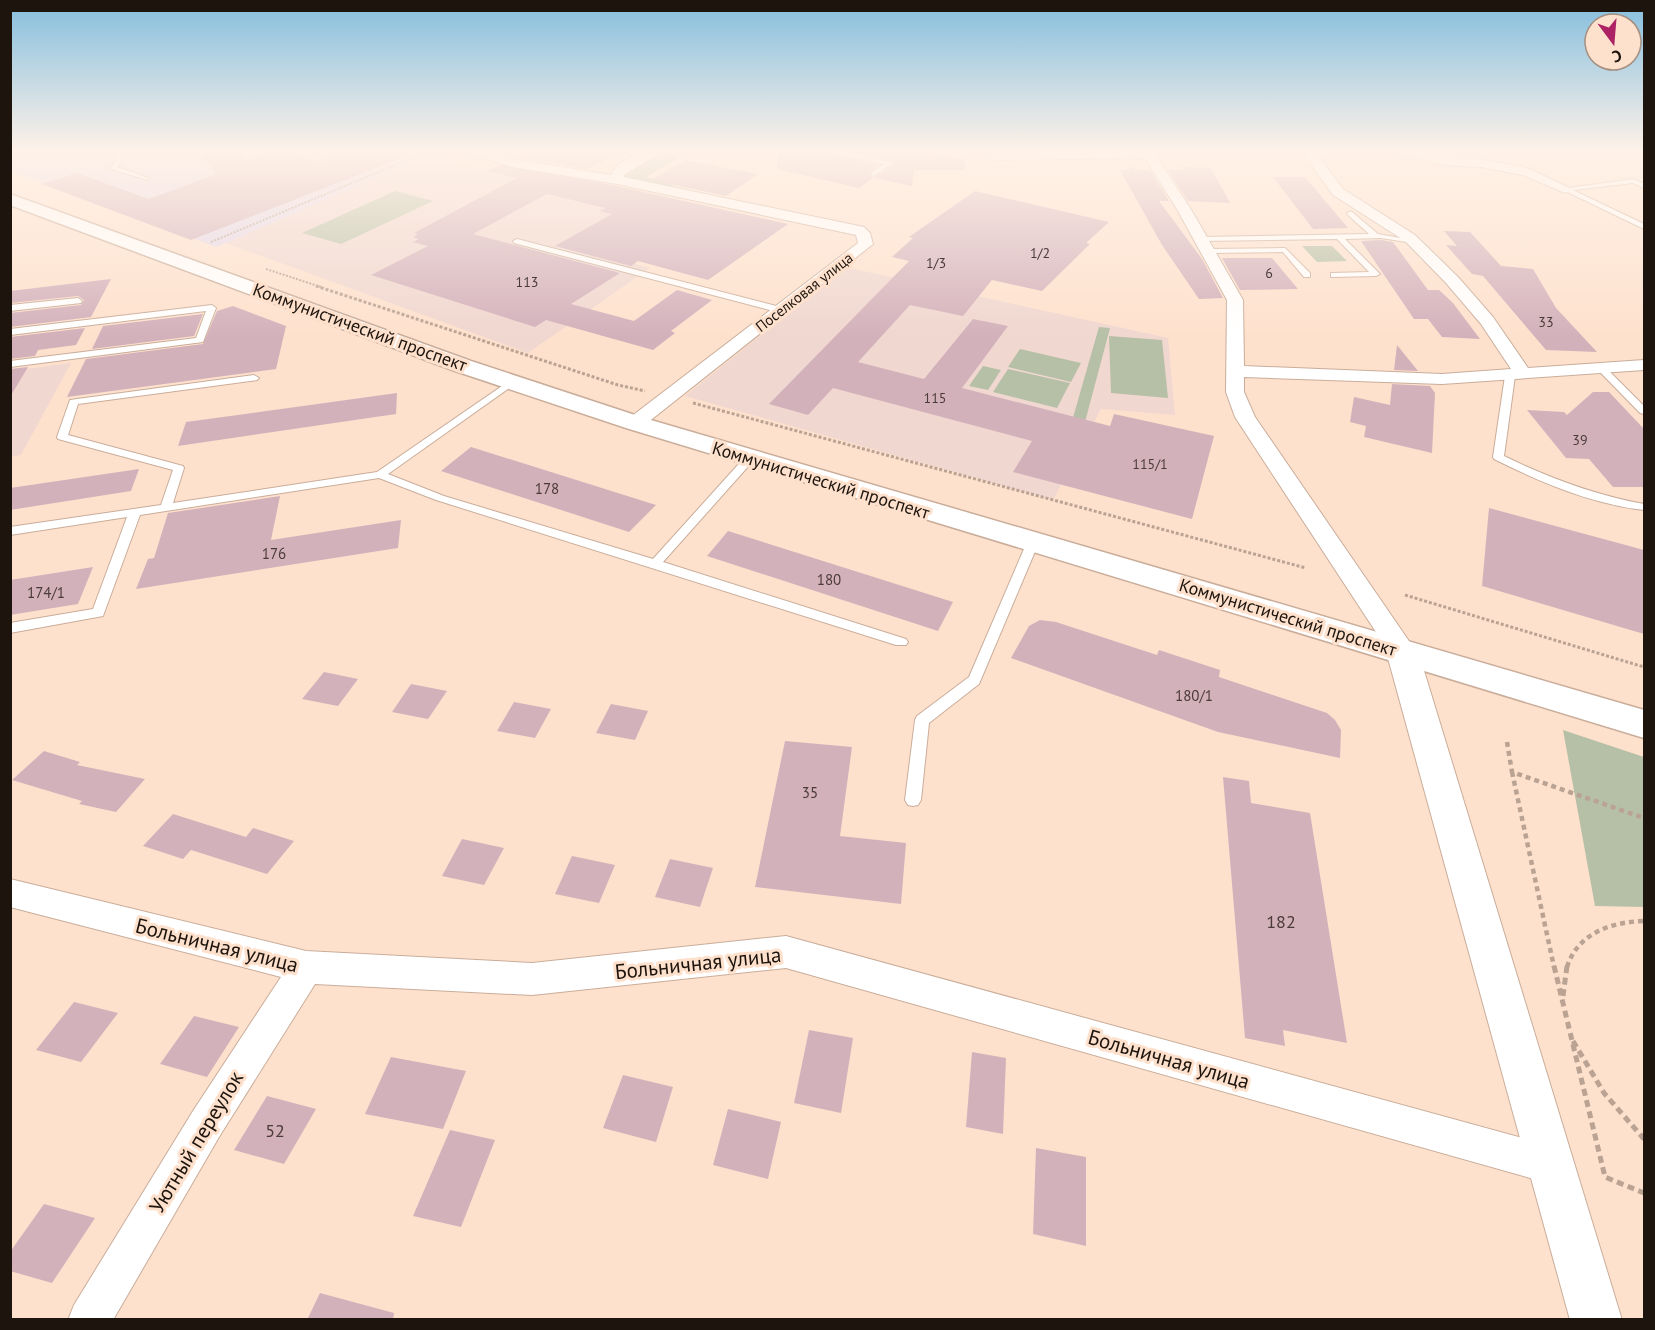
<svg xmlns="http://www.w3.org/2000/svg" width="1655" height="1330" viewBox="0 0 1655 1330" font-family="'PT Sans',sans-serif">
<style>
.commercial{fill:#e4d8ec}
.education{fill:#f0d7d0}
.green{fill:#b6c0a6}
.building{fill:#d3b1bb}
.lines{fill:none;stroke-linecap:round;stroke-linejoin:round}
.service-casing{stroke:#c9ad9a;stroke-width:2}
.minor-casing{stroke:#c9ad9a;stroke-width:2}
.tertiary-casing{stroke:#c9ad9a;stroke-width:2}
.primary-casing{stroke:#c9ad9a;stroke-width:3}
.path-far3{stroke:#baa393;stroke-width:2;stroke-dasharray:2 1.5;stroke-linecap:butt}
.path-far2{stroke:#baa393;stroke-width:3;stroke-dasharray:3 2;stroke-linecap:butt}
.path-far1{stroke:#baa393;stroke-width:4.5;stroke-dasharray:5 4;stroke-linecap:butt}
.path{stroke:#baa393;stroke-width:5;stroke-dasharray:7 4.5;stroke-linecap:butt}
.service{fill:#fff;fill-rule:evenodd}
.minor{fill:#fff;fill-rule:evenodd}
.tertiary{fill:#fff;fill-rule:evenodd}
.primary{fill:#fff;fill-rule:evenodd}
.labels{text-anchor:middle;dominant-baseline:central;stroke-width:6;stroke-linejoin:round;paint-order:stroke}
.far-number-label{font-size:14px;fill:#4a3b38}
.far-street-label{font-size:15px;fill:#1d140d;stroke:#fee1cd}
.number-label{font-size:15px;fill:#4a3b38}
.street-label{font-size:18px;fill:#1d140d;stroke:#fee1cd}
.near-number-label{font-size:18px;fill:#4a3b38}
.near-street-label{font-size:21px;fill:#1d140d;stroke:#fee1cd}
</style>
<rect width="100%" height="100%" fill="#fee1cd"/>
<path class="commercial" d="M10,150H434L446,156L216,247L11,171Z"/>
<g class="education">
<path d="M422,158L652,203L572,247L650,268L528,353L226,243Z"/>
<path d="M845,267L1168,338L1175,415L1101,409L1053,500L685,396Z"/>
<path d="M71,363L21,455L11,457L10,371Z"/>
</g>
<g class="green">
<path d="M665,150H692L646,177L673,185L669,188L639,183L624,176L629,171Z"/>
<path d="M395,191L433,201L341,244L302,233Z"/>
<path d="M1302,246H1332L1347,261L1317,262Z"/>
<path d="M1099,327L1110,328L1081,437L1068,435Z"/>
<path d="M1109,336L1162,340L1168,398L1111,393Z"/>
<path d="M1020,349L1081,363L1071,382L1008,367Z"/>
<path d="M983,366L1001,370L988,390L969,386Z"/>
<path d="M1008,369L1070,383L1057,408L993,392Z"/>
<path d="M1563,730L1644,757V907L1595,906Z"/>
</g>
<g class="building">
<path d="M198,150H237L246,160L274,150H280L319,162L351,150L419,151L191,240L42,184L77,173L149,199L216,174Z"/>
<path d="M531,150H625L587,169L517,157Z"/>
<path d="M779,150H811L878,165L869,173L873,178L859,188L777,169Z"/>
<path d="M852,150H913L965,160L964,170H914L912,186L874,178L894,165L895,162Z"/>
<path d="M685,160L758,174L726,196L651,180Z"/>
<path d="M500,165L617,186L788,224L708,280L638,261L631,266L555,246L612,214L600,211L606,208L547,194L473,234L620,273L571,304L634,321L677,290L712,300L671,331L675,333L653,350L546,320L535,327L371,275L428,246L413,242L419,239L413,237L418,234L414,233L517,178L487,171Z"/>
<path d="M1134,166L1136,170H1150L1169,201H1159L1202,259L1223,298L1199,299L1162,245L1120,170H1129Z"/>
<path d="M1183,167L1211,168L1230,203L1188,201L1168,170H1184Z"/>
<path d="M1273,177H1305L1348,228L1313,229Z"/>
<path d="M975,191L1109,222L1086,243L1090,244L1042,291L992,280L963,316L910,305L858,362L924,379L973,319L1008,326L962,388L1110,426L1114,414L1214,436L1192,519L1013,472L1032,441L833,388L808,415L769,404L909,261L892,257L913,238L909,237Z"/>
<path d="M1444,231L1470,232L1501,266L1533,269L1556,308L1597,352L1546,350L1483,276L1472,274L1446,245L1457,246Z"/>
<path d="M1381,240L1393,242L1428,290H1439L1453,303L1480,339L1442,337L1428,319H1414L1361,241Z"/>
<path d="M1222,258H1272L1298,289L1240,290Z"/>
<path d="M111,279L91,317L10,327V313L81,305L84,300L78,296L10,303V291Z"/>
<path d="M233,306L286,326L276,369L67,397L86,359L203,344L217,311Z"/>
<path d="M203,314L194,336L92,349L103,326Z"/>
<path d="M85,328L76,345L38,350L35,356L10,359V337Z"/>
<path d="M1397,345L1418,371L1394,370Z"/>
<path d="M28,367L10,397V369Z"/>
<path d="M1392,384L1430,386L1435,393L1432,453L1364,437L1366,426L1350,422L1354,397L1390,405Z"/>
<path d="M1593,392H1609L1644,429V487H1613L1589,459L1566,458L1527,410L1564,412L1567,415Z"/>
<path d="M397,393L396,414L178,446L186,422Z"/>
<path d="M471,447L656,505L629,532L441,471Z"/>
<path d="M139,469L131,491L10,510V488Z"/>
<path d="M280,496L271,540L401,520L398,548L136,589L148,559L154,558L168,513Z"/>
<path d="M1489,508L1644,550V634L1482,586Z"/>
<path d="M728,531L953,602L938,631L707,556Z"/>
<path d="M93,567L78,604L10,615V580Z"/>
<path d="M1040,620L1056,622L1157,655L1159,650L1220,670L1219,677L1327,713L1335,720L1341,730L1340,758L1218,732L1011,658L1029,626Z"/>
<path d="M324,672L358,679L338,706L302,699Z"/>
<path d="M411,684L447,691L428,719L392,712Z"/>
<path d="M514,702L551,709L535,738L497,731Z"/>
<path d="M611,704L648,711L635,740L596,733Z"/>
<path d="M785,741L852,747L840,836L906,843L901,904L755,887Z"/>
<path d="M44,751L80,762L77,765L145,779L116,812L79,804L82,801L12,780Z"/>
<path d="M1223,777L1249,781L1251,803L1310,813L1347,1043L1283,1030L1285,1046L1245,1038Z"/>
<path d="M173,814L246,837L253,828L294,841L267,874L191,850L183,859L143,846Z"/>
<path d="M462,839L504,848L484,885L442,876Z"/>
<path d="M572,856L615,865L599,903L555,894Z"/>
<path d="M670,859L713,868L700,907L655,897Z"/>
<path d="M74,1002L118,1013L81,1062L36,1050Z"/>
<path d="M194,1016L239,1027L207,1077L160,1064Z"/>
<path d="M809,1030L853,1038L841,1113L794,1103Z"/>
<path d="M972,1052L1006,1058L1003,1134L966,1127Z"/>
<path d="M391,1057L466,1071L443,1129L365,1114Z"/>
<path d="M623,1075L673,1087L656,1142L603,1128Z"/>
<path d="M267,1096L316,1109L284,1164L234,1150Z"/>
<path d="M728,1109L781,1122L768,1179L713,1165Z"/>
<path d="M450,1130L495,1140L461,1227L413,1216Z"/>
<path d="M1036,1148L1086,1157V1246L1033,1234Z"/>
<path d="M44,1204L95,1218L52,1283L10,1271V1252Z"/>
<path d="M320,1293L394,1313L393,1320H307Z"/>
</g>
<g class="lines">
<defs>
<g id="service">
<path d="M111,150H118L123,158L117,167L148,178V180L111,169L117,158Z"/>
<path d="M813,150H842L893,163L873,176L871,173L884,164Z"/>
<path d="M1634,179L1644,184V188L1633,183L1573,190L1644,224V229L1561,189Z"/>
<path d="M1351,211L1378,234L1417,241L1413,243L1381,238L1345,239L1380,274L1376,276L1334,277H1331V273L1369,272L1337,239L1200,241L1196,239L1200,237L1369,234L1348,215L1347,213Z"/>
<path d="M517,239L784,308L785,310L781,313L514,243L513,241Z"/>
<path d="M1285,248L1310,273V277H1304L1283,252L1208,253L1204,251L1208,249Z"/>
<path d="M78,298L82,301L81,303L10,311V305Z"/>
<path d="M212,305L216,308L203,342L10,367V361L196,338L206,311L10,335V329Z"/>
<path d="M1600,368H1606L1644,406V414L1640,413L1600,372Z"/>
<path d="M1510,373L1515,376L1504,456C1549,478 1595,495 1644,504V510C1592,504 1542,483 1494,459L1493,457L1505,376Z"/>
<path d="M254,375L259,378L257,380L78,404L68,435L183,466L184,468L173,503L377,472L512,379L515,380V384L388,474L444,496L653,559L745,457H753V461L663,562L906,639L908,642L906,645H896L436,500L379,478L140,515L103,616L10,633V623L93,609L127,517L10,535V527L161,505L173,470L58,439L57,437L70,400Z"/>
<path d="M1033,538L1039,542L979,684L929,723L921,800L918,805L913,806L908,805L905,800L915,720L917,716L969,677L1027,542Z"/>
</g>
<g id="minor">
<path d="M458,150H479L513,159L611,175C619,157 646,150 664,150L624,175V177L864,227L870,233L873,244L642,427H628L625,423L628,419L858,243L856,235L617,184L512,167Z"/>
<path d="M830,150H844L836,155L832,154Z"/>
<path d="M1146,150L1153,151L1155,154L1192,211L1243,300L1244,366L1442,374L1511,369L1481,324L1446,283L1405,241L1333,195L1301,150H1314L1343,189L1415,235L1458,277L1493,317L1528,368L1644,360V370L1442,384L1244,377V392L1255,417L1411,644L1415,651L1411,658L1402,660L1393,658L1235,417L1226,392L1227,300L1178,211L1145,158L994,160L988,156L994,152Z"/>
<path d="M1392,150H1415L1445,157L1481,159L1527,168L1572,189L1565,193L1523,175L1481,167L1445,165L1394,153Z"/>
<path d="M10,879L306,951L532,963L786,936L1548,1145L1562,1150L1567,1164L1562,1178L1548,1183L786,968L532,995L315,984L219,1137L113,1320H68L74,1305L193,1111L281,977L10,907Z"/>
</g>
<path id="tertiary" d="M1402,640L1413,643L1418,651L1622,1320H1570L1386,651L1391,643Z"/>
<path id="primary" d="M10,194L471,361L644,418L1644,710V738L626,428L455,371L10,205Z"/>
</defs>
<use href="#service" class="service-casing"/>
<use href="#minor" class="minor-casing"/>
<use href="#tertiary" class="tertiary-casing"/>
<use href="#primary" class="primary-casing"/>
<g class="path-far3">
<path d="M211,242L431,150"/>
<path d="M266,269L321,287"/>
</g>
<g class="path-far2">
<path d="M316,286L618,385L645,391"/>
<path d="M693,403L1306,568"/>
<path d="M1405,595L1644,667"/>
</g>
<g class="path-far1">
<path d="M1507,742L1512,772L1644,818"/>
<path d="M1512,772L1554,967"/>
<path d="M1567,967C1578,933 1611,922 1644,921"/>
</g>
<g class="path">
<path d="M1554,966L1605,1177L1644,1193"/>
<path d="M1563,996L1567,966"/>
<path d="M1573,1041L1604,1093L1644,1139"/>
</g>
<use href="#service" class="service"/>
<use href="#minor" class="minor"/>
<use href="#tertiary" class="tertiary"/>
<use href="#primary" class="primary"/>
</g>
<linearGradient id="sky" x2="0" y2="1"><stop stop-color="#84bede"/><stop offset="0.45" stop-color="#fff2e8"/><stop offset="1" stop-color="#fff2e8" stop-opacity="0"/></linearGradient>
<rect width="1655" height="336" fill="url(#sky)"/>
<g class="labels">
<g class="far-number-label">
<text x="1040" y="253">1/2</text>
<text x="936" y="263">1/3</text>
<text x="1269" y="273">6</text>
<text x="527" y="282">113</text>
<text x="1546" y="322">33</text>
<text x="935" y="398">115</text>
<text x="1580" y="440">39</text>
<text x="1150" y="464">115/1</text>
</g>
<g class="far-street-label">
<text transform="translate(804 292) rotate(-38)">Поселковая улица</text>
</g>
<g class="number-label">
<text x="547" y="488">178</text>
<text x="274" y="553">176</text>
<text x="829" y="579">180</text>
<text x="46" y="592">174/1</text>
<text x="1194" y="695">180/1</text>
<text x="810" y="792">35</text>
</g>
<g class="street-label">
<text transform="translate(360 327) rotate(20)">Коммунистический проспект</text>
<text transform="translate(821 480) rotate(17)">Коммунистический проспект</text>
<text transform="translate(1288 617) rotate(17)">Коммунистический проспект</text>
</g>
<g class="near-number-label">
<text x="1281" y="921">182</text>
<text x="275" y="1130">52</text>
</g>
<g class="near-street-label">
<text transform="translate(217 945) rotate(14)">Больничная улица</text>
<text transform="translate(698 963) rotate(-6)">Больничная улица</text>
<text transform="translate(1169 1059) rotate(16)">Больничная улица</text>
<text transform="translate(196 1142) rotate(-59)">Уютный переулок</text>
</g>
</g>
<rect width="1655" height="1330" fill="none" stroke="#1d140d" stroke-width="24"/>
<g transform="translate(1613 42) rotate(164)"><circle r="28" fill="#fee1cd" stroke="#a48f80" stroke-width="1.5"/>
<path d="M0-4.5L10 22L0 15L-10 22Z" fill="#ac2264"/>
<text y="-9" font-size="16" font-weight="bold" text-anchor="middle" fill="#1d140d">С</text>
</g>
</svg>
